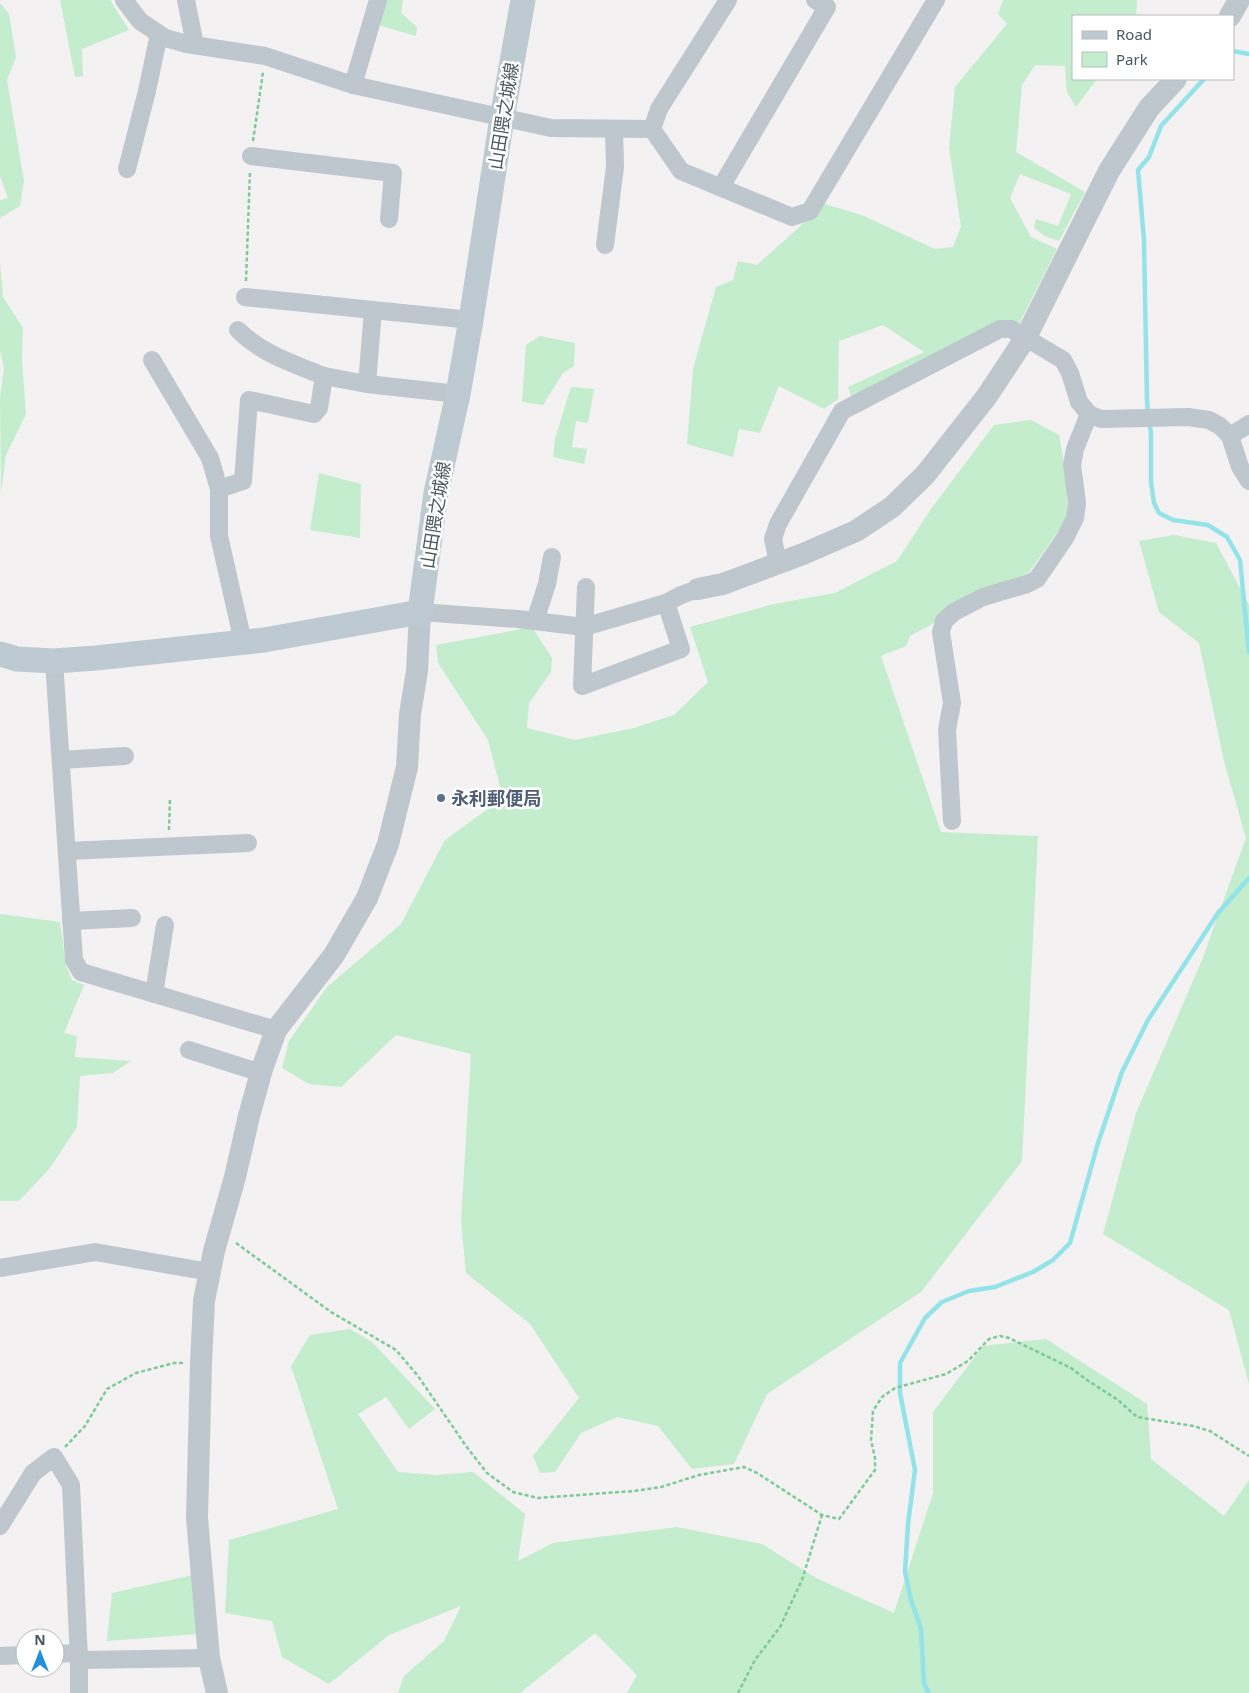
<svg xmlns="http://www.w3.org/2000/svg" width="1249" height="1693" viewBox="0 0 1249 1693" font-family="'Noto Sans','Noto Sans JP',sans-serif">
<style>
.green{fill:#c3edcd}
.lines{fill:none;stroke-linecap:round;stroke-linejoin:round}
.stream{stroke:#93e3e8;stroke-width:4.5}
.path{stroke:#7dca98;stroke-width:2.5;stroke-dasharray:4 2.5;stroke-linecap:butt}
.minor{stroke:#bec7cd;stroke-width:18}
.tertiary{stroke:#bec7cd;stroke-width:22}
.secondary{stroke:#becad1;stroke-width:25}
.service-dot{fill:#5c6f8a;stroke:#fff;stroke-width:2}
.labels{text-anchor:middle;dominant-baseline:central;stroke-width:5;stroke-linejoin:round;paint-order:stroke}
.street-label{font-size:18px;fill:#4a575e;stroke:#fff}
.service-label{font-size:18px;font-weight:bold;fill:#4e5e75;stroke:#fff;text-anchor:start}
</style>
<rect width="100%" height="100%" fill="#f3f1f1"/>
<g class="green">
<path d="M60,0H110L129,30L82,49L83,76L75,77Z"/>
<path d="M384,0H403L401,13L417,27L416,36L378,25Z"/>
<path d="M1003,0H1137L1136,16H1073V79H1097L1076,107L1067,92L1065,66L1035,65L1022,85L1016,152L1085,192L1059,241L1045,236L1034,228L1036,219L1058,226L1071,194L1020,174L1010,198L1031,237L1057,249L1019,324L852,398L848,387L924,352L883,325L839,341L838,399L824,409L779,386L760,433L739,429L733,457L687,444L693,369L716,287L733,280L738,261L757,265L825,204L864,216L935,249L953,247L961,227L949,148L955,87L1007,24L998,14Z"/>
<path d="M0,3L9,14L16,57L7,80L24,181L20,206L0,218V200L8,198L0,176Z"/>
<path d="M0,262L3,297L23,328L22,361L26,414L6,455L1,493L0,398L4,368L0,351Z"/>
<path d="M540,336L575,343L574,366L563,373L543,405L522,402L526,345Z"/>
<path d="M571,387L594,389L588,423L576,421L572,447L587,449L584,464L553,457L555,439Z"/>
<path d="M1031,420L1059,435L1067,478V519L1029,572L910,636L906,646L881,656L941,832L1038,836L1022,1161L921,1292L767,1394L734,1464L692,1469L658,1426L617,1417L581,1433L555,1472L540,1473L533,1456L579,1398L530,1324L466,1273L461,1221L471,1054L396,1035L341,1087L309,1084L282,1068L289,1041L327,987L401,924L445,840L503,798L488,740L438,663L436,645L532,627L552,658L551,672L529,703L527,728L575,740L634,728L674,715L708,682L690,627L774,604L835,593L897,561L931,509L994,425Z"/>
<path d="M319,473L361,484L360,538L310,530Z"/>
<path d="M1174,535L1216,543L1249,605V1384L1229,1310L1103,1234L1136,1113L1202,960L1246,838L1224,761L1199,643L1159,612L1139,541Z"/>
<path d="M0,914L60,922L66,966L72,980L84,985L64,1033L77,1036L75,1057L131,1061L113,1073L80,1076L77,1127L50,1168L19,1201H0Z"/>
<path d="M350,1329L372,1342L435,1409L409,1429L386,1397L358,1414L398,1472L436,1475L473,1472L525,1514L518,1561L553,1543L677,1527L762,1544L816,1578L894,1613L933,1493V1412L983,1346L1046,1339L1147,1404L1151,1459L1224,1516L1249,1480V1693H627L637,1675L595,1633L520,1693H398L404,1676L444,1641L461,1606L389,1635L329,1684L282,1657L272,1621L225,1613L229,1540L338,1509L291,1366L310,1335Z"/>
<path d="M193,1575L199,1634L107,1641L112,1593Z"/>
</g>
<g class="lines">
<g class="stream">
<path d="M1233,51L1249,54"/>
<path d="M1148,413L1147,400L1144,240L1138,170L1149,157L1161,126L1204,79"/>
<path d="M1149,421L1151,433V482L1154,503L1159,513L1173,520L1208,525L1227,537L1240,560L1249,652"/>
<path d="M929,1693L924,1684L921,1629L911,1600L905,1572L908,1524L915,1470L900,1393V1363L925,1318L942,1302L969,1291L995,1287L1033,1272L1053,1260L1070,1243L1098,1143L1122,1072L1148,1020L1218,913L1249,878"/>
</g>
<g class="path">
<path d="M253,141L263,72"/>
<path d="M246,281L250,171"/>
<path d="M169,830L170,798"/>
<path d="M236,1243L331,1312L396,1350L418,1376L466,1446L487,1473L513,1492L538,1498L634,1491L661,1487L699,1475L744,1467L757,1473L822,1515L839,1519L875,1470V1458L871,1440L873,1411L882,1397L895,1388L946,1374L968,1361L989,1339L1000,1336L1009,1338L1071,1368L1087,1380L1118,1400L1137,1417L1193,1426L1210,1431L1249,1456"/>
<path d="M65,1447L85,1426L107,1389L136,1373L174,1363H184"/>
<path d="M738,1693L755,1660L780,1627L802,1580L822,1515"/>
</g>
<g class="minor">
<path d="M124,0L140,21L165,38L187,44L265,56L353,85L551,128L652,129"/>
<path d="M186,0L195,45"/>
<path d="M728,0L659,109L652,129L681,171L792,217L810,211L936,0"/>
<path d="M353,85L378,0"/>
<path d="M251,156L393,173L389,219"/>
<path d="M127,169L147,91L159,34"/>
<path d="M721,187L827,7L815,0"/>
<path d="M605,245L615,167L614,129"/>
<path d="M245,297L471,320"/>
<path d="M238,330C262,354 294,364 324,376L319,408L314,414L249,400L243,481L219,489V536L243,642"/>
<path d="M152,360L210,458L219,489"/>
<path d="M324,376L367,384L458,394"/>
<path d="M367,384L373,310"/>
<path d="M1230,436L1249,424"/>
<path d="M778,563L773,539L778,524L842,411L1000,329H1011L1063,360L1070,373L1079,402L1089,414L1101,419L1188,417L1209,420L1220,426L1230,436L1240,467L1249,481"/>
<path d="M586,587L582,686L681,649L666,603"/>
<path d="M420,612L518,619L584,627L666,603L681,595L698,589"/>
<path d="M535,621L547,584L552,557"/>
<path d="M54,661L74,960L81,972L276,1030"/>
<path d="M61,760L125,756"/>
<path d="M952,821L947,730L952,703L941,632L944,621L954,612L983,597L1027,584L1037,579L1065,538L1075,518L1077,503L1072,465L1075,449L1089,414"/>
<path d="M67,851L248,843"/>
<path d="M71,921L132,918"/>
<path d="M154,994L165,925"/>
<path d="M189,1050L261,1073"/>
<path d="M0,1268L95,1252L210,1272"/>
<path d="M0,1526L33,1473L54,1457L71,1485L79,1660V1693"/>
<path d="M55,1654L79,1653"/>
<path d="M0,1656L25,1655"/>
<path d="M79,1660L209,1658"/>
</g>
<g class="tertiary">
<path d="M1230,16L1239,0"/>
<path d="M698,589L723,584L803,554L856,531L892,507L925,475L987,396L1026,337L1109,171L1149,108L1176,79"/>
<path d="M217,1693L209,1658L197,1518L201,1363L204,1301L214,1251L235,1177L249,1116L262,1069L276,1030L334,955L367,898L388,844L407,767L410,714L417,671L420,612"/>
</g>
<path class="secondary" d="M0,654L17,659L54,661L96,658L264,640L420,612L436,493L458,394L471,320L502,118L523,0"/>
</g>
<circle class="service-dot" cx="441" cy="798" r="5"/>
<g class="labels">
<g class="street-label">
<text transform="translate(503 116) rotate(-81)">山田隈之城線</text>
<text transform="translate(435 515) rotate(-81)">山田隈之城線</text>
</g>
<g class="service-label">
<text x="451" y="798">永利郵便局</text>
</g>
</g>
<rect x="1072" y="15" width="162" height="65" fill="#ffffff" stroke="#b7bcbf"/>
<rect x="1082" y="31" width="25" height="8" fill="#becad1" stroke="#b7bcbf"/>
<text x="1116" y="40" font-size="15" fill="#4a575e">Road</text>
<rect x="1082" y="52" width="25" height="15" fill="#c3edcd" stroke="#b7bcbf"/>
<text x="1116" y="65" font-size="15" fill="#4a575e">Park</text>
<g transform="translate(40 1653)"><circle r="24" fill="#ffffff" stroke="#b7bcbf"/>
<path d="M0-4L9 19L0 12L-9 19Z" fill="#2490db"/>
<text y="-8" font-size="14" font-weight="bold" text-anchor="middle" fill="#4a575e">N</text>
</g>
</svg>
